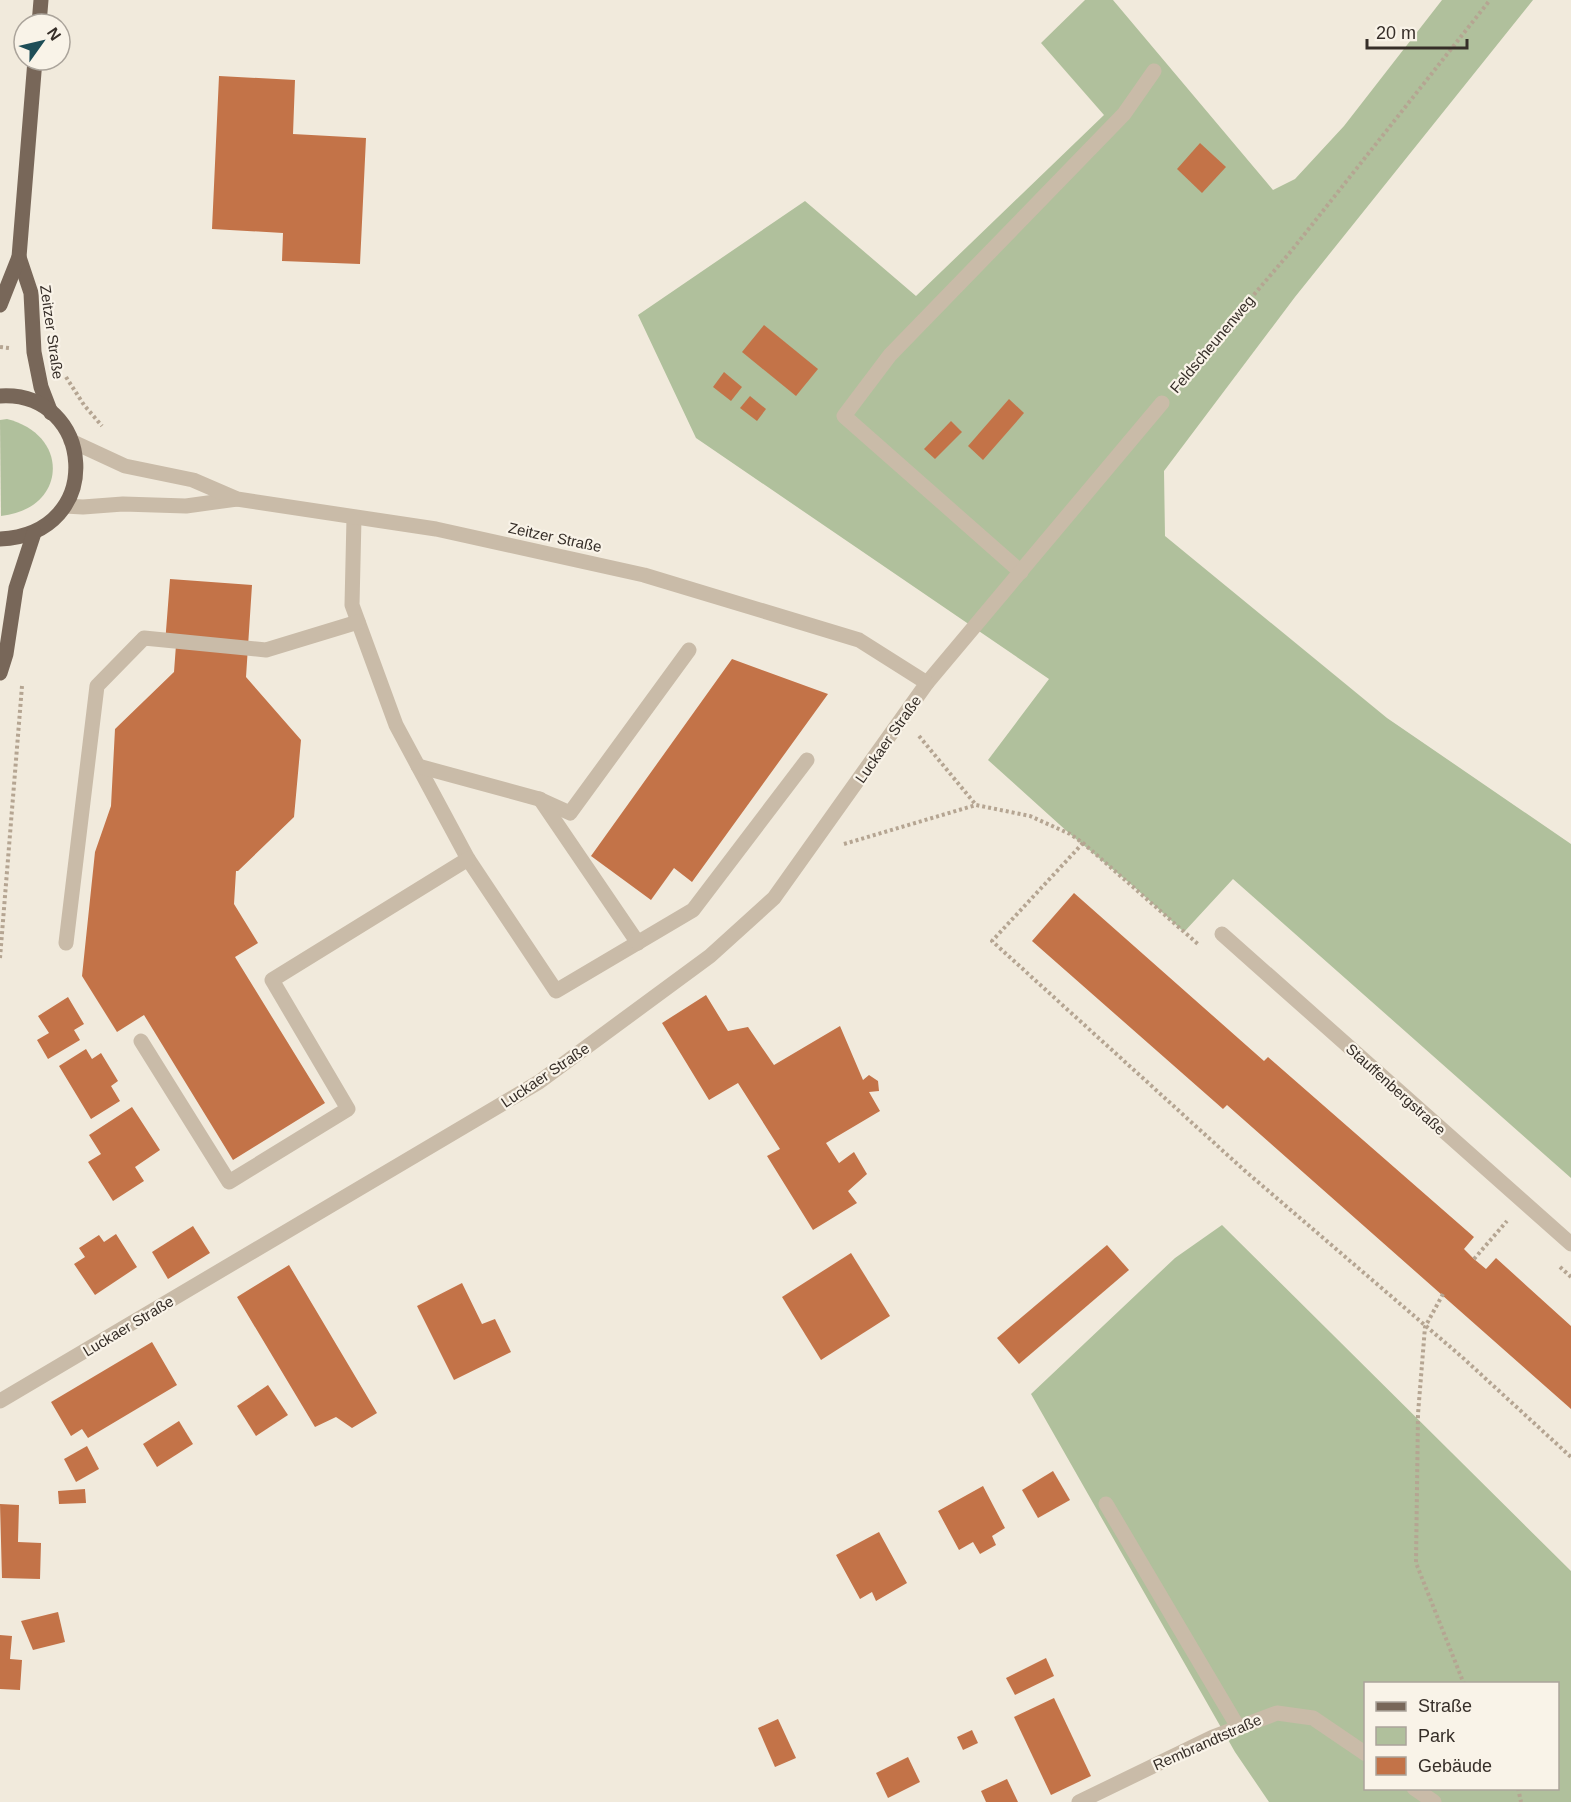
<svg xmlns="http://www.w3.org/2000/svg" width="1571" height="1802" viewBox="0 0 1571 1802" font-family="Arial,sans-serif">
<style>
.green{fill:#b0c09c;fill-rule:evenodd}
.building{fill:#c37348}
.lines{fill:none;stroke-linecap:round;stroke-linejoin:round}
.path{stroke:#b5a592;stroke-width:4;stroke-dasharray:3 3;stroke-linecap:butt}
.service{stroke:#c9bba8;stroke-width:15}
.minor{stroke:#c9bba8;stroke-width:15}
.primary{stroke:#786759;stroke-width:15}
.labels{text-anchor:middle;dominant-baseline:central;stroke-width:4.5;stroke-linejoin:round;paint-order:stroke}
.street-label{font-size:15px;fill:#362e28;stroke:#f9f3e8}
</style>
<rect width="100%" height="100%" fill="#f1eadc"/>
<g class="green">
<path d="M1085,0H1113L1273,190L1295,179L1344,126L1442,0H1533L1295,297L1164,471L1165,536L1387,718L1571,844V1178L1233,879L1184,932L1133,886L1070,834L988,760L1049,679L696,438L638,315L805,201L916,296L1104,115L1041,43Z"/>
<path d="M7,419C71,435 67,509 1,516L0,420Z"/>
<path d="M1222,1225L1571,1571V1802H1269L1235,1752L1031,1394L1175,1258ZM1366,1684H1558V1788H1366Z"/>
</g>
<g class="building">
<path d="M219,76L295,80L293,134L366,138L360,264L282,261L283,233L212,229Z"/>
<path d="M1200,143L1226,167L1202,193L1177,169Z"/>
<path d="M764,325L818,369L796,396L742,352Z"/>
<path d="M724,372L742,387L731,401L713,387Z"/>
<path d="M750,396L766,409L757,421L740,408Z"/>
<path d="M1009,399L1024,413L983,460L968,446Z"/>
<path d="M951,421L962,432L935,459L924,449Z"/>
<path d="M170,579L252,585L246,677L301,740L294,817L238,871H236L234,904L258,943L235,957L325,1103L233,1160L144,1015L117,1032L82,976L95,852L111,806L115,729L174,672L176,645L165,644Z"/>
<path d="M732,659L828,694L692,882L674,868L651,900L591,856Z"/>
<path d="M1074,893L1264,1061L1268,1057L1474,1237L1464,1249L1474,1259L1486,1269L1496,1258L1571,1326V1409L1227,1105L1223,1109L1032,941Z"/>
<path d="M706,995L728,1031L748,1027L774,1065L840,1026L863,1080L869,1075L878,1081L879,1091L869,1092L880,1111L826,1143L839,1163L854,1152L867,1174L848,1191L857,1203L813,1230L767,1156L780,1149L738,1083L709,1100L662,1023Z"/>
<path d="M68,997L84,1024L74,1030L80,1040L48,1059L37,1040L49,1033L38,1016Z"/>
<path d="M86,1049L92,1059L101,1053L118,1081L111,1086L120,1101L91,1119L59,1066Z"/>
<path d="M132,1107L160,1150L135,1167L144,1181L113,1201L88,1162L101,1154L89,1135Z"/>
<path d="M193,1226L210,1253L168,1279L152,1252Z"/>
<path d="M116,1234L137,1267L95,1295L74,1264L85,1257L79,1248L99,1235L104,1242Z"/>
<path d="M1107,1245L1129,1270L1019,1364L997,1338Z"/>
<path d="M851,1253L890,1316L821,1360L782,1297Z"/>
<path d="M289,1265L377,1413L352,1428L336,1417L315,1427L237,1297Z"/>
<path d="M462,1283L482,1324L495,1319L511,1352L454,1380L417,1306Z"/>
<path d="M152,1342L177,1385L88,1438L82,1429L71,1436L51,1402Z"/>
<path d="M268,1385L288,1415L256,1436L237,1406Z"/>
<path d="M179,1421L193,1444L157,1467L143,1444Z"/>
<path d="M87,1446L99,1469L76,1482L64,1459Z"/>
<path d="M1053,1471L1070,1500L1038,1518L1022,1490Z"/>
<path d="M983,1486L1005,1528L992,1536L996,1545L980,1554L973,1542L959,1550L938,1511Z"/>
<path d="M85,1489L86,1503L59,1504L58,1491Z"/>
<path d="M0,1504L19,1505L18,1542L41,1543L40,1579L2,1578Z"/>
<path d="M879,1532L907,1583L876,1601L872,1592L860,1599L836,1555Z"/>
<path d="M58,1612L65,1642L33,1650L21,1621Z"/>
<path d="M0,1635L12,1636L10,1659L22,1660L20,1690L0,1689Z"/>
<path d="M1046,1658L1054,1676L1015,1695L1006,1678Z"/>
<path d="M1054,1698L1091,1776L1051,1795L1014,1717Z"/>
<path d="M778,1719L796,1758L775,1767L758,1728Z"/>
<path d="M972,1730L978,1743L963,1750L957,1737Z"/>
<path d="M908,1757L920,1782L888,1798L876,1773Z"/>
<path d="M1007,1779L1018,1802H986L981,1791Z"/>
</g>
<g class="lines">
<g class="path">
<path d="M0,347L9,348"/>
<path d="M66,377L84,405L102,426"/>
<path d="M1176,386L1292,250L1490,0"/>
<path d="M919,736L976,805"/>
<path d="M1083,843L992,941L1244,1170L1462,1357L1571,1457"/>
<path d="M844,844L976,805L1030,816L1070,834L1083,843L1199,945"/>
<path d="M0,958L22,686"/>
<path d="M1474,1259L1507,1221"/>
<path d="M1560,1267L1571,1277"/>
<path d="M1443,1294L1425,1327L1418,1414L1416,1563L1464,1684"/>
<path d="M1518,1788L1521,1802"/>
</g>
<g class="service">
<path d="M354,518L352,605L396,725L468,859L556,991L693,910L807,760"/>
<path d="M1021,572L844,416L890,355L1124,114L1154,71"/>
<path d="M927,683L1162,403"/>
<path d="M418,766L539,799L570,813L689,650"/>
<path d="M540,799L638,943"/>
<path d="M66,943L97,686L144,638L266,650L358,622"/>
<path d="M141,1041L229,1182L348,1109L272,980L468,859"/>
<path d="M1106,1504L1238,1727"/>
</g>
<g class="minor">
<path d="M65,506L83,507L123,504L186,506L237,499"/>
<path d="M1222,934L1571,1244"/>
<path d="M0,1401L539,1082L710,956L774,898L927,683L859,640L644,575L436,529L237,499L193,480L125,466L71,441"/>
<path d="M1414,1788L1434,1802"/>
<path d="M1079,1802L1213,1737L1277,1713L1313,1718L1366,1754"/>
</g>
<g class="primary">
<path d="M39,24L41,0"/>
<path d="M19,257L31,293L34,352L41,387L51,413"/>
<path d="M0,305L19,257L35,60"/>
<path d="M0,396C94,390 108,534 0,539"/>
<path d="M0,673L6,654L16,588L34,533"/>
</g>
</g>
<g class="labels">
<g class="street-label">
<text transform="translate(52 332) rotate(82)">Zeitzer Straße</text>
<text transform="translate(1212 344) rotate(-50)">Feldscheunenweg</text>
<text transform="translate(555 537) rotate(12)">Zeitzer Straße</text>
<text transform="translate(888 739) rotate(-55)">Luckaer Straße</text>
<text transform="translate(545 1075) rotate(-34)">Luckaer Straße</text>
<text transform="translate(1396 1089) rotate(42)">Stauffenbergstraße</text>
<text transform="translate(128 1326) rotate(-31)">Luckaer Straße</text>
<text transform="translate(1207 1742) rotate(-24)">Rembrandtstraße</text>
</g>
</g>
<rect x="1364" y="1682" width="195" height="108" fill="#f9f3e8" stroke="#aba49b" stroke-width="1.5"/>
<rect x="1376" y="1702" width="30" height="9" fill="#786759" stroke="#aba49b" stroke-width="1.5"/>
<text x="1418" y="1712" font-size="18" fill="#362e28">Straße</text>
<rect x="1376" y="1727" width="30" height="18" fill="#b0c09c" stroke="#aba49b" stroke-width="1.5"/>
<text x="1418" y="1742" font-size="18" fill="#362e28">Park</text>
<rect x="1376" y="1757" width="30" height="18" fill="#c37348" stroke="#aba49b" stroke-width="1.5"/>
<text x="1418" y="1772" font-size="18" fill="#362e28">Gebäude</text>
<g transform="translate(42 42) rotate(56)"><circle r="28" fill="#f9f3e8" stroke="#aba49b" stroke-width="1.5"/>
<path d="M0-4.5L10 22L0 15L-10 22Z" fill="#1e4d57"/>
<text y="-9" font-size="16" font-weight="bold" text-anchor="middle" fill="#362e28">N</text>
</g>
<path d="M1367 39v9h100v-9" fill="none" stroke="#362e28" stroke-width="3"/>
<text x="1376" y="39" font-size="18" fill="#362e28" stroke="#f9f3e8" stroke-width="4.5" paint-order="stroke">20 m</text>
</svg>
